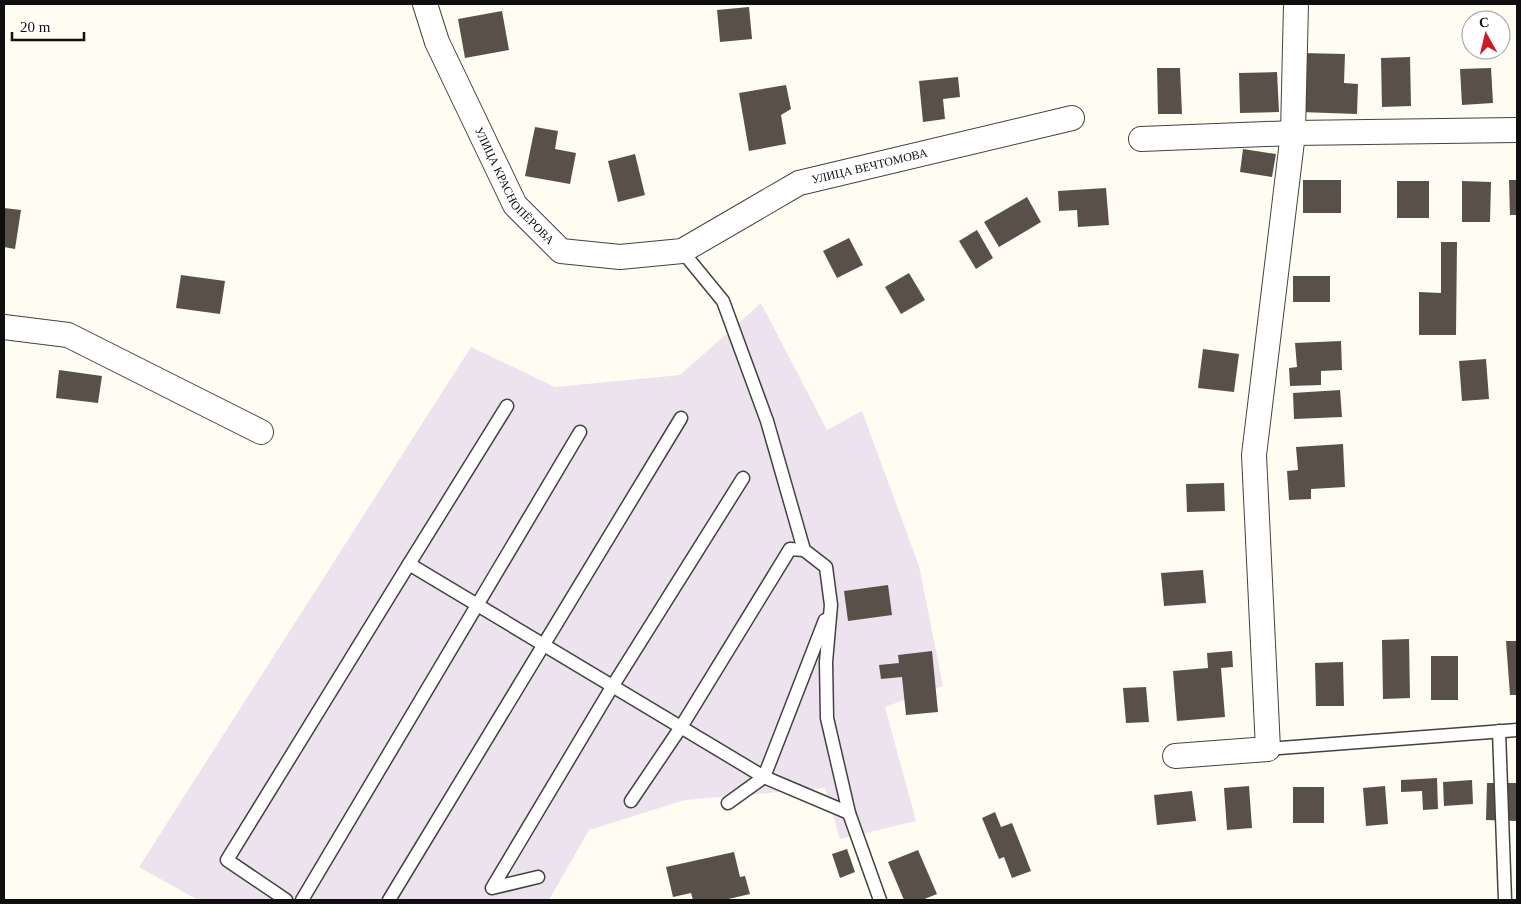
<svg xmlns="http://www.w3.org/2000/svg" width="1521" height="904" viewBox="0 0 1521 904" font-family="'Times New Roman',serif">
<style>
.industrial{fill:#ede3ee}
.building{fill:#59504a}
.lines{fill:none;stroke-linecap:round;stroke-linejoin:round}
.lane-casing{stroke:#424242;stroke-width:15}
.street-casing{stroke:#424242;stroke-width:26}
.lane{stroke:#fff;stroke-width:12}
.street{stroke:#fff;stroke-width:24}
.labels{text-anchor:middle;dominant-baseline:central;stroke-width:5;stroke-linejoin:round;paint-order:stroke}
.street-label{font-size:12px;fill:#0f0f0f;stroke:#fff}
</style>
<rect width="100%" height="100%" fill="#fffcf1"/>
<path class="industrial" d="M761,303L827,430L862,411L919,566L943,686L885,707L916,821L840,839L825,788L685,800L589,830L549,900H198L139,867L471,347L555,387L680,375Z"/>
<g class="building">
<path d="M749,7L752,39L720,42L717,10Z"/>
<path d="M502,11L509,50L465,58L458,19Z"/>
<path d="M1301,53L1345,54L1344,83L1358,84L1357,114L1300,112Z"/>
<path d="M1410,57L1411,106L1382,107L1381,58Z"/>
<path d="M1157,68H1180L1182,114H1158Z"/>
<path d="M1491,68L1493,103L1462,105L1460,69Z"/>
<path d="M1277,72L1279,112L1240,113L1239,73Z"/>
<path d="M958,77L960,97L943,99L945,119L923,122L919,81Z"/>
<path d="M786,85L791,109L781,115L786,144L749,151L739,93Z"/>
<path d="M535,127L558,131L555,149L576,153L570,184L525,176Z"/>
<path d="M1243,149L1276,154L1272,177L1240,172Z"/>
<path d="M635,154L645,195L618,202L608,161Z"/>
<rect x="1303" y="180" width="38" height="33"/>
<path d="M1509,180H1517V215H1510Z"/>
<rect x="1397" y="181" width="32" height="37"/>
<path d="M1462,181L1491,182L1490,222H1462Z"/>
<path d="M1106,188L1109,225L1078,227L1077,210L1059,211L1058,191Z"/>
<path d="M1027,197L1041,222L999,247L984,222Z"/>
<path d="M4,208L21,210L15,249L4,247Z"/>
<path d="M977,230L993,258L976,269L959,241Z"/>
<path d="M849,238L863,265L837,278L823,251Z"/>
<path d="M1441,242H1457L1456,335H1419V292L1441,293Z"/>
<path d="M909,273L925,300L901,314L885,287Z"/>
<path d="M181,275L225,281L220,314L176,308Z"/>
<rect x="1293" y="276" width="37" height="26"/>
<path d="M1341,341L1342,370L1321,371V385L1290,386L1289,368L1297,367L1295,343Z"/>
<path d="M1203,349L1239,354L1234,392L1198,388Z"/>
<path d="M1486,359L1489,399L1462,401L1459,361Z"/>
<path d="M59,370L102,376L98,403L56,398Z"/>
<path d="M1340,390L1342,417L1294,419L1293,393Z"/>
<path d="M1343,444L1345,487L1311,489V499L1289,500L1287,471L1298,470L1296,447Z"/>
<path d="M1224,483L1225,511L1187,512L1186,484Z"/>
<path d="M1203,570L1206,603L1164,606L1161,573Z"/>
<path d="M888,585L892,615L848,621L844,591Z"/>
<path d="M1409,639L1410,698L1383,699L1382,640Z"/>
<path d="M1506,641H1517V695H1510Z"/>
<path d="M932,651L938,712L906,715L902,677L881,679L879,665L899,663L898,655Z"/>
<path d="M1232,651L1233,667L1221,668L1225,717L1177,721L1173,671L1208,668L1207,653Z"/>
<rect x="1431" y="656" width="27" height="44"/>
<path d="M1343,662L1344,706H1316L1315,663Z"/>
<path d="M1146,687L1149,722L1126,723L1123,688Z"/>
<path d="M1437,778L1438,809L1423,810L1422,791L1401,792V780Z"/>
<path d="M1472,780L1473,804L1444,806L1443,782Z"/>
<path d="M1487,783H1517V821L1486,820Z"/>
<path d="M1249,786L1252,828L1227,830L1224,788Z"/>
<path d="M1385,786L1388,824L1366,826L1363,788Z"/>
<rect x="1293" y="787" width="31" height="36"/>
<path d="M1192,791L1196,821L1157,825L1154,795Z"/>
<path d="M995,812L1001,827L1012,823L1031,871L1012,878L1004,857L999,859L982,818Z"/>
<path d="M847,849L855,872L840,878L832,854Z"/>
<path d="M918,850L937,894L922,900H904L888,862Z"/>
<path d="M734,852L740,877L745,876L750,894L724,900H693L691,893L673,897L666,867Z"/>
</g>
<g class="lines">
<defs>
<g id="lane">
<path d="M682,251L723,301L767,421L804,550L826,567L831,605L826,662L827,718L849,813L880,900"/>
<path d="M409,564L507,406"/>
<path d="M1499,731L1505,900"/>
<path d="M1268,749L1517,730"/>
<path d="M631,801L681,727L790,549L804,550"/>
<path d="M728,803L764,777L825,620"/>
<path d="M538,877L492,888L612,687L743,478"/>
<path d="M286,900L227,860L409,564L764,777L849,813"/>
<path d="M302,900L580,432"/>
<path d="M389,900L681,418"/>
</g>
<g id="street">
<path id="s1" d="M425,4L437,42L515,205L561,251L620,257L682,251L799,183L1072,118"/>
<path d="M1141,139L1293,133L1517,130"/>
<path d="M4,327L68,335L261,432"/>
<path d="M1175,756L1268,749L1254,455L1293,133L1296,4"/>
</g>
</defs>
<use href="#lane" class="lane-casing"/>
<use href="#street" class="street-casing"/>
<use href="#lane" class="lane"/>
<use href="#street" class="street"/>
</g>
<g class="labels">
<g class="street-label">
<text stroke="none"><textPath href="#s1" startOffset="615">УЛИЦА ВЕЧТОМОВА</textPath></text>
<text stroke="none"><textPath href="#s1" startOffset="204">УЛИЦА КРАСНОПЁРОВА</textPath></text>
</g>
</g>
<rect width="1521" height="904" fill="none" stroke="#0f0f0f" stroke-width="10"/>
<g transform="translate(1486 35) rotate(352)"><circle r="24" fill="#ffffff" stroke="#9f9f9f"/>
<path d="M0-4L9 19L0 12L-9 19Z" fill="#ca1c28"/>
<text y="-8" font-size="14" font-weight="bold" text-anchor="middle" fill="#0f0f0f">С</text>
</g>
<path d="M12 32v8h72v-8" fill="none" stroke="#0f0f0f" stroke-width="2.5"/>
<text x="20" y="32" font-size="15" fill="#0f0f0f" stroke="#ffffff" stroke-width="4" paint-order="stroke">20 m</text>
</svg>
